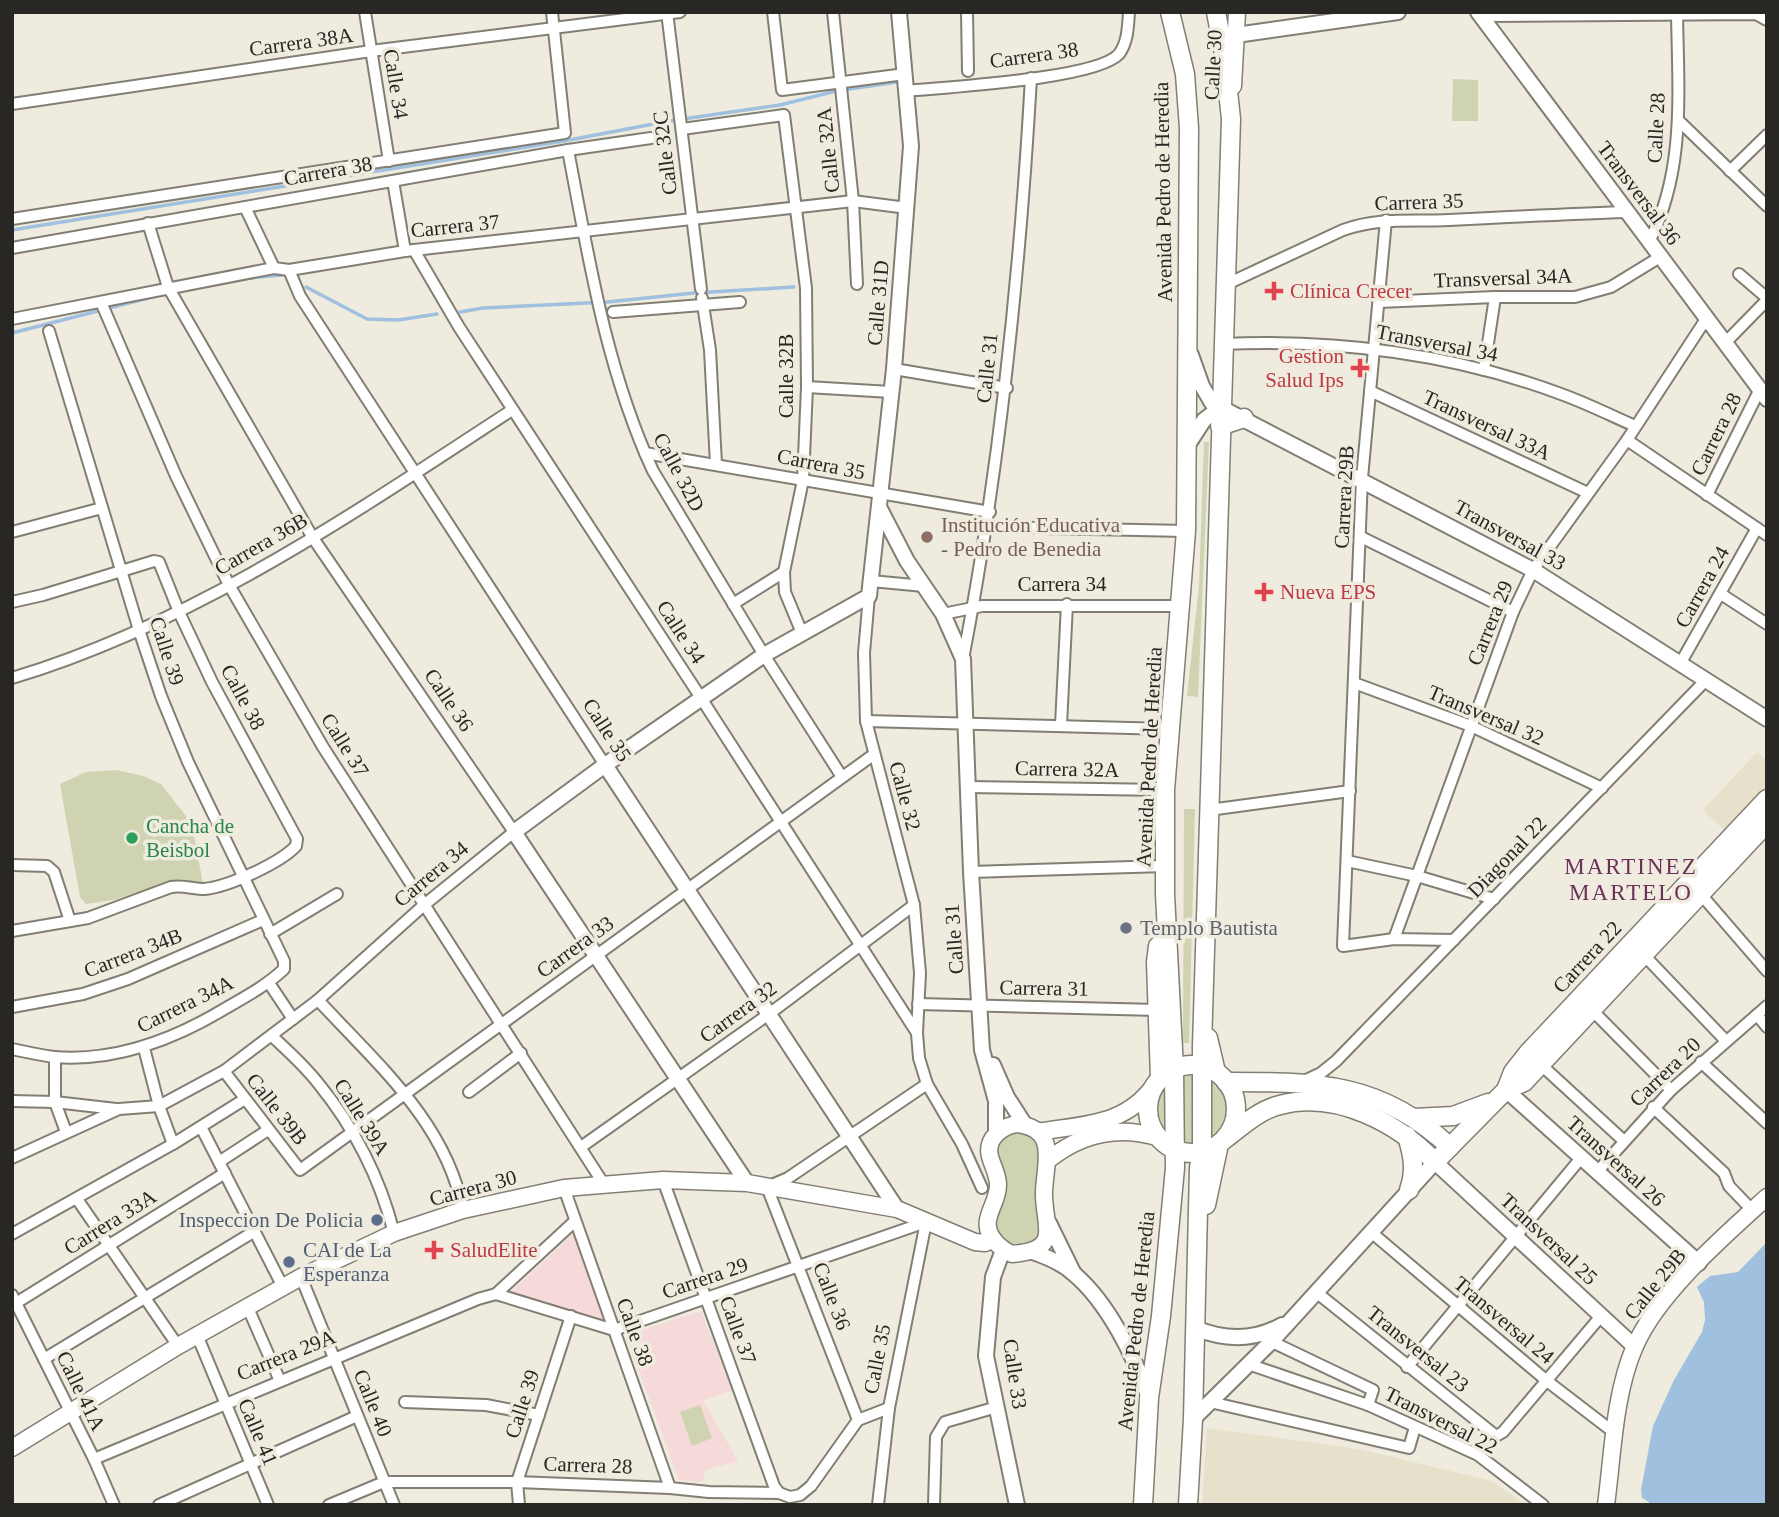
<svg xmlns="http://www.w3.org/2000/svg" width="1779" height="1517" viewBox="0 0 1779 1517" font-family="'Times New Roman',serif">
<style>
.built{fill:#e7e1cc}
.education{fill:#f5dad9}
.green{fill:#d0d3b2}
.water{fill:#9fc0de}
.lines{fill:none;stroke-linecap:round;stroke-linejoin:round}
.stream{stroke:#9fc0de;stroke-width:3.5}
.minor-casing{stroke:#827e73;stroke-width:14}
.tertiary-casing{stroke:#827e73;stroke-width:18}
.secondary-casing{stroke:#827e73;stroke-width:19}
.primary-casing{stroke:#827e73;stroke-width:21}
.trunk-casing{stroke:#827e73;stroke-width:21}
.minor{stroke:#fff;stroke-width:10}
.tertiary{stroke:#fff;stroke-width:14}
.secondary{stroke:#fff;stroke-width:16}
.primary{stroke:#fff;stroke-width:18}
.trunk{stroke:#fff;stroke-width:18}
.health-dot{fill:#e0444e;stroke:#efebde;stroke-width:2.5}
.education-dot{fill:#8d6e63;stroke:#efebde;stroke-width:2.5}
.leisure-dot{fill:#2e9e5b;stroke:#efebde;stroke-width:2.5}
.worship-dot{fill:#6b7280;stroke:#efebde;stroke-width:2.5}
.service-dot{fill:#5c6f8a;stroke:#efebde;stroke-width:2.5}
.labels{text-anchor:middle;dominant-baseline:central;stroke-width:7;stroke-linejoin:round;paint-order:stroke}
.street-label{font-size:21px;fill:#292723;stroke:#efebde}
.health-label{font-size:21px;fill:#be3a42;stroke:#efebde;text-anchor:start}
.education-label{font-size:21px;fill:#785e54;stroke:#efebde;text-anchor:start}
.leisure-label{font-size:21px;fill:#27864d;stroke:#efebde;text-anchor:start}
.worship-label{font-size:21px;fill:#5b616d;stroke:#efebde;text-anchor:start}
.service-label{font-size:21px;fill:#4e5e75;stroke:#efebde;text-anchor:end}
.neighbourhood-label{font-size:23px;letter-spacing:2px;fill:#6c3059;stroke:#efebde}
</style>
<rect width="100%" height="100%" fill="#efebde"/>
<g class="built">
<path d="M1757,752L1767,761V787L1725,831L1703,810Z"/>
<path d="M1207,1428L1359,1449L1492,1481L1526,1505H1202Z"/>
</g>
<g class="education">
<path d="M575,1232L606,1326L509,1294Z"/>
<path d="M701,1311L732,1391L703,1400L738,1461L706,1470L702,1482L679,1480L626,1335Z"/>
</g>
<g class="green">
<path d="M1453,79L1478,80V121H1452Z"/>
<path d="M1204,442H1209L1198,697L1187,696L1199,586Z"/>
<path d="M116,770L143,776L161,784L192,824L203,884L181,879L113,900L86,904L80,897L60,784L86,772Z"/>
<path d="M1184,809H1195L1189,1043H1183Z"/>
<circle cx="1192" cy="1109" r="36"/>
<path d="M1016,1132C1026,1133 1034,1136 1039,1146C1045,1159 1042,1212 1043,1230C1032,1251 1000,1253 995,1225C993,1212 1006,1202 1005,1188C1002,1167 985,1142 1016,1132Z"/>
<path d="M700,1405L712,1438L692,1446L680,1412Z"/>
</g>
<path class="water" d="M1767,1242V1505H1649V1502L1642,1498L1641,1490L1653,1426L1674,1380L1702,1332L1705,1320L1704,1302L1697,1287L1710,1276L1738,1272Z"/>
<g class="lines">
<g class="stream">
<path d="M12,230L564,141L669,121L780,105L836,91L897,82"/>
<path d="M249,278L282,275"/>
<path d="M306,287L367,319L398,320L437,314"/>
<path d="M460,312L483,308L607,302L694,293L794,287"/>
<path d="M12,333L160,295"/>
</g>
<defs>
<g id="minor">
<path d="M365,12L389,161"/>
<path d="M667,12L701,289"/>
<path d="M773,12L782,90L905,74"/>
<path d="M833,12L853,201L857,284"/>
<path d="M967,12L968,71"/>
<path d="M1481,16L1756,14L1767,20"/>
<path d="M907,91C946,87 1097,79 1119,54C1128,42 1128,26 1129,12"/>
<path d="M12,104L371,51L680,12"/>
<path d="M1678,120L1767,206"/>
<path d="M682,129L784,115L806,288L807,387L803,480L784,572L785,592L802,633"/>
<path d="M568,150C589,260 606,369 653,471L764,655L842,777"/>
<path d="M1730,171L1767,135"/>
<path d="M393,181L405,251"/>
<path d="M245,207L274,268"/>
<path d="M12,219L565,133L552,12"/>
<path d="M1386,220L1362,478L1343,946L1394,939L1454,940"/>
<path d="M1649,242C1686,170 1678,91 1677,12"/>
<path d="M12,248L568,150L651,138"/>
<path d="M414,250L459,327L701,698L917,1033"/>
<path d="M289,270L300,296L605,765"/>
<path d="M1739,274L1767,298"/>
<path d="M1225,285L1343,230C1380,217 1411,222 1449,220C1508,217 1568,214 1627,212"/>
<path d="M702,298L710,350L716,464"/>
<path d="M101,302L176,476L229,585L323,747L603,1183"/>
<path d="M1379,302L1495,297H1575L1611,287L1660,257"/>
<path d="M613,312L740,302"/>
<path d="M12,319L274,268L289,270L405,251L853,201L907,208"/>
<path d="M1725,343L1767,300"/>
<path d="M1223,344C1337,339 1454,354 1561,394C1586,403 1610,415 1635,426"/>
<path d="M894,369L1007,388"/>
<path d="M1484,370L1495,297"/>
<path d="M807,387L891,392"/>
<path d="M1370,391L1588,493"/>
<path d="M1627,440L1767,535"/>
<path d="M645,453L990,512"/>
<path d="M1707,495L1760,389"/>
<path d="M987,527L1186,531"/>
<path d="M12,532L102,508"/>
<path d="M1361,537L1513,612"/>
<path d="M871,581L924,586"/>
<path d="M1721,594L1767,624"/>
<path d="M869,596L864,653L866,721L914,905L920,973L917,1033L919,1058L927,1084L962,1144L982,1188"/>
<path d="M12,602L43,595L154,561L159,562L179,612L212,682L297,839L296,846C280,863 228,887 204,889C193,889 183,885 171,887L88,918L12,931"/>
<path d="M733,604L784,572"/>
<path d="M943,614L982,606H1182"/>
<path d="M963,659C1000,467 1020,273 1031,78"/>
<path d="M1680,664L1757,528"/>
<path d="M12,678C195,623 354,513 512,410"/>
<path d="M1354,683L1471,726L1602,788"/>
<path d="M866,721L1168,729"/>
<path d="M1061,725L1067,604"/>
<path d="M968,787L1165,790"/>
<path d="M1209,810L1350,791"/>
<path d="M1347,861L1417,876L1494,899"/>
<path d="M12,865L47,866L54,872L70,921"/>
<path d="M971,872L1165,866"/>
<path d="M1698,891L1767,971"/>
<path d="M270,934L337,894"/>
<path d="M1394,939L1513,612L1533,570L1627,440L1706,319"/>
<path d="M1641,952L1726,1041"/>
<path d="M269,983L293,1019"/>
<path d="M318,1000C376,1063 446,1122 463,1210"/>
<path d="M918,1004L1158,1010"/>
<path d="M12,1007L83,994L128,979L263,920"/>
<path d="M1589,1007L1671,1090"/>
<path d="M1757,1015L1767,1027"/>
<path d="M272,1036C288,1051 305,1066 318,1083C354,1127 380,1178 394,1233"/>
<path d="M144,1048L159,1106L173,1144"/>
<path d="M12,1049C26,1052 40,1055 54,1057C116,1062 175,1039 226,1008C247,996 267,985 284,969V961L188,762L161,696L139,630L49,331"/>
<path d="M55,1057V1102L66,1132"/>
<path d="M1538,1062L1624,1141"/>
<path d="M1701,1062L1767,1123"/>
<path d="M224,1071L300,1170L873,755"/>
<path d="M1302,1082L1321,1073L1336,1061L1706,680"/>
<path d="M469,1092L521,1053"/>
<path d="M12,1101L55,1102L116,1109"/>
<path d="M1653,1107L1724,1173L1729,1186L1752,1210"/>
<path d="M201,1127L283,1287"/>
<path d="M581,1147L769,1014L914,905"/>
<path d="M12,1158L119,1109L159,1106L224,1071L318,1000L424,905L514,832L313,538L168,287L148,223"/>
<path d="M219,1162L268,1130"/>
<path d="M1597,1172L1671,1090L1767,1006"/>
<path d="M663,1180L774,1486L779,1493"/>
<path d="M564,1188L670,1488"/>
<path d="M77,1199L178,1346"/>
<path d="M1371,1232L1547,1381L1616,1434"/>
<path d="M12,1234L173,1144L245,1099"/>
<path d="M301,1277L394,1505"/>
<path d="M1316,1292L1496,1436L1503,1432L1601,1316"/>
<path d="M496,1294L614,1330L926,1222"/>
<path d="M12,1295L94,1459L114,1505"/>
<path d="M16,1303L225,1173"/>
<path d="M248,1308L280,1381"/>
<path d="M197,1335L268,1505"/>
<path d="M1266,1339L1373,1390L1368,1405"/>
<path d="M44,1359L255,1231"/>
<path d="M1248,1364L1368,1405L1478,1455L1543,1505"/>
<path d="M1407,1367L1581,1158"/>
<path d="M405,1402L486,1405L539,1415"/>
<path d="M1210,1402L1409,1448L1415,1427"/>
<path d="M858,1420L767,1187L788,1178L927,1084"/>
<path d="M94,1459L478,1299L496,1294L575,1221"/>
<path d="M790,1497L800,1495L811,1486L858,1420L889,1408"/>
<path d="M159,1505L357,1416"/>
<path d="M329,1505L384,1482H517L670,1488L709,1492L779,1493L790,1497"/>
<path d="M519,1505L517,1482L571,1316"/>
<path d="M878,1505L889,1408L926,1222"/>
<path d="M934,1505L936,1437L945,1422L997,1407"/>
</g>
<g id="tertiary">
<path d="M1478,12L1767,399"/>
<path d="M1236,35L1398,12"/>
<path d="M1191,355L1202,386L1212,403L1533,570L1767,719"/>
<path d="M1187,446L1204,420L1222,406"/>
<path d="M879,507L907,561L943,614L963,659L971,872L982,1050L996,1101V1134"/>
<path d="M605,765L897,1209"/>
<path d="M993,1065L1007,1097L1025,1125"/>
<path d="M1506,1090L1699,1263"/>
<path d="M747,1183L514,832L605,765L764,655L869,596L894,369L911,146L899,12"/>
<path d="M1049,1223L1073,1272"/>
<path d="M1003,1250L993,1277L986,1356L1017,1505"/>
<path d="M1030,1251C1045,1256 1061,1262 1073,1273C1108,1302 1134,1356 1149,1398"/>
<path d="M1195,1328C1224,1340 1254,1341 1282,1325"/>
<path d="M1193,1419L1271,1342L1435,1162L1635,1347"/>
</g>
<g id="secondary">
<path d="M1233,86L1237,12"/>
<path d="M1016,1124C1059,1128 1045,1163 1044,1192C1043,1225 1064,1250 1012,1254C998,1248 983,1233 989,1216C992,1205 998,1197 998,1185C998,1167 982,1155 993,1138C999,1130 1006,1126 1016,1124Z"/>
<path d="M1038,1132C1084,1124 1126,1126 1155,1084"/>
<path d="M1047,1161C1080,1134 1116,1125 1157,1137"/>
<path d="M12,1448L178,1346L301,1277L394,1233L463,1210L564,1188L663,1180L747,1183L897,1209L975,1242L985,1243L993,1239"/>
<path d="M1606,1505C1613,1453 1614,1394 1635,1346C1658,1293 1724,1236 1767,1197"/>
</g>
<g id="primary">
<circle cx="1192" cy="1109" r="44"/>
<path d="M1226,1082C1316,1082 1380,1081 1450,1147"/>
<path d="M1506,1090L1513,1072L1528,1053L1767,799"/>
<path d="M1414,1118L1453,1116L1488,1103"/>
<path d="M1407,1136C1413,1156 1416,1170 1409,1190"/>
<path d="M1225,1139C1242,1126 1259,1110 1280,1105C1336,1090 1398,1123 1435,1162L1506,1090L1524,1082L1767,823"/>
</g>
<g id="trunk">
<path d="M1220,426L1244,418"/>
<path d="M1158,946L1156,962L1160,1078"/>
<path d="M1208,1038L1216,1072"/>
<path d="M1206,1205L1219,1144"/>
<path d="M1143,1505L1149,1398L1161,1316L1175,1168L1174,1069L1165,894V790L1186,531L1189,128L1185,74L1170,12"/>
<path d="M1188,1505L1193,1419L1199,1168L1202,1152V1046L1231,119L1224,54L1216,12"/>
</g>
</defs>
<use href="#minor" class="minor-casing"/>
<use href="#tertiary" class="tertiary-casing"/>
<use href="#secondary" class="secondary-casing"/>
<use href="#primary" class="primary-casing"/>
<use href="#trunk" class="trunk-casing"/>
<use href="#minor" class="minor"/>
<use href="#tertiary" class="tertiary"/>
<use href="#secondary" class="secondary"/>
<use href="#primary" class="primary"/>
<use href="#trunk" class="trunk"/>
</g>
<g class="health-dot">
<path d="M1270.5 280.5h7v7h7v7h-7v7h-7v-7h-7v-7h7z"/>
<path d="M1356.5 357.5h7v7h7v7h-7v7h-7v-7h-7v-7h7z"/>
<path d="M1260.5 581.5h7v7h7v7h-7v7h-7v-7h-7v-7h7z"/>
<path d="M430.5 1239.5h7v7h7v7h-7v7h-7v-7h-7v-7h7z"/>
</g>
<circle class="education-dot" cx="927" cy="537" r="7"/>
<circle class="leisure-dot" cx="132" cy="838" r="7"/>
<circle class="worship-dot" cx="1126" cy="928" r="7"/>
<g class="service-dot">
<circle cx="377" cy="1220" r="7"/>
<circle cx="289" cy="1262" r="7"/>
</g>
<g class="labels">
<g class="street-label">
<text transform="translate(301 42) rotate(-8)">Carrera 38A</text>
<text transform="translate(1034 55) rotate(-8)">Carrera 38</text>
<text transform="translate(1213 65) rotate(-87)">Calle 30</text>
<text transform="translate(396 84) rotate(81)">Calle 34</text>
<text transform="translate(1656 128) rotate(-87)">Calle 28</text>
<text transform="translate(828 150) rotate(-96)">Calle 32A</text>
<text transform="translate(665 153) rotate(-97)">Calle 32C</text>
<text transform="translate(328 171) rotate(-10)">Carrera 38</text>
<text transform="translate(1163 192) rotate(-91)">Avenida Pedro de Heredia</text>
<text transform="translate(1639 193) rotate(53)">Transversal 36</text>
<text transform="translate(1419 202) rotate(-2)">Carrera 35</text>
<text transform="translate(455 226) rotate(-6)">Carrera 37</text>
<text transform="translate(1503 278) rotate(-2)">Transversal 34A</text>
<text transform="translate(878 303) rotate(-85)">Calle 31D</text>
<text transform="translate(1437 343) rotate(11)">Transversal 34</text>
<text transform="translate(987 368) rotate(-84)">Calle 31</text>
<text transform="translate(786 376) rotate(-90)">Calle 32B</text>
<text transform="translate(1487 425) rotate(25)">Transversal 33A</text>
<text transform="translate(1716 434) rotate(-64)">Carrera 28</text>
<text transform="translate(821 464) rotate(11)">Carrera 35</text>
<text transform="translate(679 472) rotate(62)">Calle 32D</text>
<text transform="translate(1344 497) rotate(-87)">Carrera 29B</text>
<text transform="translate(1510 535) rotate(29)">Transversal 33</text>
<text transform="translate(261 544) rotate(-30)">Carrera 36B</text>
<text x="1062" y="584">Carrera 34</text>
<text transform="translate(1702 587) rotate(-61)">Carrera 24</text>
<text transform="translate(1490 623) rotate(-68)">Carrera 29</text>
<text transform="translate(681 632) rotate(57)">Calle 34</text>
<text transform="translate(167 651) rotate(72)">Calle 39</text>
<text transform="translate(243 697) rotate(62)">Calle 38</text>
<text transform="translate(449 700) rotate(56)">Calle 36</text>
<text transform="translate(1486 715) rotate(23)">Transversal 32</text>
<text transform="translate(607 730) rotate(57)">Calle 35</text>
<text transform="translate(345 745) rotate(58)">Calle 37</text>
<text transform="translate(1149 757) rotate(-87)">Avenida Pedro de Heredia</text>
<text transform="translate(1067 769) rotate(1)">Carrera 32A</text>
<text transform="translate(905 796) rotate(75)">Calle 32</text>
<text transform="translate(1507 857) rotate(-46)">Diagonal 22</text>
<text transform="translate(431 874) rotate(-40)">Carrera 34</text>
<text transform="translate(954 939) rotate(-94)">Calle 31</text>
<text transform="translate(575 947) rotate(-36)">Carrera 33</text>
<text transform="translate(133 953) rotate(-21)">Carrera 34B</text>
<text transform="translate(1587 957) rotate(-47)">Carrera 22</text>
<text transform="translate(1044 988) rotate(1)">Carrera 31</text>
<text transform="translate(185 1004) rotate(-26)">Carrera 34A</text>
<text transform="translate(738 1012) rotate(-36)">Carrera 32</text>
<text transform="translate(1665 1072) rotate(-44)">Carrera 20</text>
<text transform="translate(277 1109) rotate(52)">Calle 39B</text>
<text transform="translate(362 1117) rotate(58)">Calle 39A</text>
<text transform="translate(1616 1161) rotate(42)">Transversal 26</text>
<text transform="translate(473 1188) rotate(-15)">Carrera 30</text>
<text transform="translate(110 1222) rotate(-32)">Carrera 33A</text>
<text transform="translate(1549 1239) rotate(43)">Transversal 25</text>
<text transform="translate(705 1278) rotate(-19)">Carrera 29</text>
<text transform="translate(1655 1284) rotate(-51)">Calle 29B</text>
<text transform="translate(832 1296) rotate(69)">Calle 36</text>
<text transform="translate(1504 1320) rotate(40)">Transversal 24</text>
<text transform="translate(1136 1321) rotate(-84)">Avenida Pedro de Heredia</text>
<text transform="translate(738 1330) rotate(70)">Calle 37</text>
<text transform="translate(635 1332) rotate(70)">Calle 38</text>
<text transform="translate(1418 1349) rotate(39)">Transversal 23</text>
<text transform="translate(286 1355) rotate(-22)">Carrera 29A</text>
<text transform="translate(877 1359) rotate(-79)">Calle 35</text>
<text transform="translate(1015 1374) rotate(82)">Calle 33</text>
<text transform="translate(81 1391) rotate(64)">Calle 41A</text>
<text transform="translate(373 1403) rotate(68)">Calle 40</text>
<text transform="translate(522 1404) rotate(-72)">Calle 39</text>
<text transform="translate(1441 1420) rotate(27)">Transversal 22</text>
<text transform="translate(258 1432) rotate(67)">Calle 41</text>
<text transform="translate(588 1465) rotate(2)">Carrera 28</text>
</g>
<g class="health-label">
<text x="1290" y="291">Clínica Crecer</text>
<text x="1344" y="356" text-anchor="end">Gestion<tspan x="1344" dy="24">Salud Ips</tspan></text>
<text x="1280" y="592">Nueva EPS</text>
<text x="450" y="1250">SaludElite</text>
</g>
<g class="education-label">
<text x="941" y="525">Institución Educativa<tspan x="941" dy="24">- Pedro de Benedia</tspan></text>
</g>
<g class="leisure-label">
<text x="146" y="826">Cancha de<tspan x="146" dy="24">Beisbol</tspan></text>
</g>
<g class="worship-label">
<text x="1140" y="928">Templo Bautista</text>
</g>
<g class="service-label">
<text x="363" y="1220">Inspeccion De Policia</text>
<text x="303" y="1250" text-anchor="start">CAI de La<tspan x="303" dy="24">Esperanza</tspan></text>
</g>
<g class="neighbourhood-label">
<text x="1631" y="866">MARTINEZ<tspan x="1631" dy="26">MARTELO</tspan></text>
</g>
</g>
<rect width="1779" height="1517" fill="none" stroke="#292723" stroke-width="28"/>
</svg>
